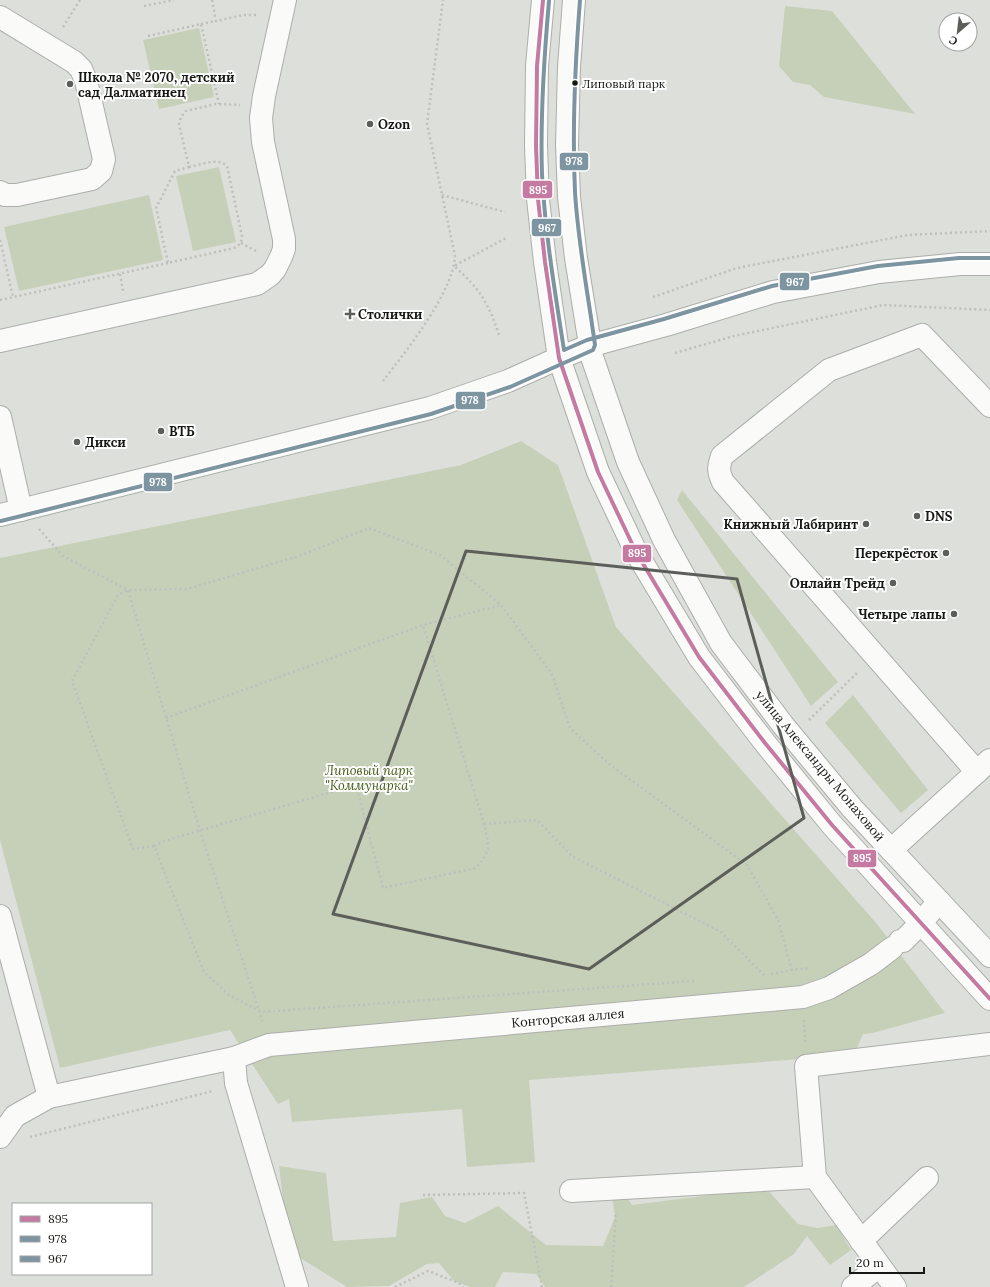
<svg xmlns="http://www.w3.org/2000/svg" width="990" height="1287" viewBox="0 0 990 1287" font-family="Lora,serif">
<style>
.green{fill:#c6d0b9}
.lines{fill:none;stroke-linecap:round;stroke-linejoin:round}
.minor-casing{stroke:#acaea9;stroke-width:24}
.major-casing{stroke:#acaea9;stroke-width:24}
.path{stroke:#bdbfbc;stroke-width:2.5;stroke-dasharray:2 3;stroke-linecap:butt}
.minor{stroke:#fafaf9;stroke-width:22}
.major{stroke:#fafaf9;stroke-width:22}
.bus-1-casing{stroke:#fff;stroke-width:7}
.bus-2-casing{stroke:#fff;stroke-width:7}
.bus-3-casing{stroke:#fff;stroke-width:7}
.bus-1{stroke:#c57aa2;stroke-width:4}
.bus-2{stroke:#7d94a1;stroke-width:4}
.bus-3{stroke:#7d94a1;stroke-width:4}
.marked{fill:none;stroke:#5c5e59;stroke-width:3;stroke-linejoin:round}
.bus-dot{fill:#161813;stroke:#fff;stroke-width:1.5}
.poi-dot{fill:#5c5e59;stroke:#fff;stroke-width:1.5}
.labels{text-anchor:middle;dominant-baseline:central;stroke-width:4;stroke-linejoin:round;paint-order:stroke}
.bus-label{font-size:12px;fill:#161813;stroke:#fff;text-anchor:start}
.poi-label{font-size:13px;font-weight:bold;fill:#161813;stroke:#fff;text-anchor:start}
.street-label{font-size:13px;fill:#161813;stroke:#fff}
.park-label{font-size:13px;font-style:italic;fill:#445d17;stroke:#fff}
.line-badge{stroke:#fff;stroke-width:1.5}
.badge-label{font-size:11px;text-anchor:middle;font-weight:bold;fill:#fff}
</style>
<rect width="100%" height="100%" fill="#dde0da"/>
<g class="green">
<path d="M785,6L832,11L915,114L824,97L810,85L793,82L779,66Z"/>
<path d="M199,28L214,97L159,109L143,40Z"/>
<path d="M219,167L236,242L193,251L176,176Z"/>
<path d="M149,195L163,260L19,291L4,227Z"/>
<path d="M521,441L558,465L616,627L877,924L945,1013L873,1033L863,1034L854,1055L529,1080L535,1162L467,1167L462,1109L292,1122L289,1099L278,1104L230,1030L60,1068L0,840V558L461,465Z"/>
<path d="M682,490L838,682L811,706L677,500Z"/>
<path d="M853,695L928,790L901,813L825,723Z"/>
<path d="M279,1166L326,1173L333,1241L396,1237L400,1203L432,1197L445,1216L465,1223L498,1206L546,1245L603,1246L615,1217L611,1188L622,1190L632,1205L766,1188L798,1224L817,1228L836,1225L851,1250L830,1265L807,1236L794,1254L744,1287H545L536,1274L503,1272L495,1287H470L454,1281L439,1263L427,1264L389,1286L347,1287L289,1251Z"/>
</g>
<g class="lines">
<defs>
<g id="minor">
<path d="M0,17L74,62L81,69L86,81L104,159L101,171L92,179L17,195H5L0,192"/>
<path d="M0,341L257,284L270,275L275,269L281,257L284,249V239L263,142L261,118L264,96L285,0"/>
<path d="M0,417L21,510"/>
<path d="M0,515L430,408L508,381L559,358L589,346L666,325L773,292L879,272L960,264H990"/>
<path d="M977,772L723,482C718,471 718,468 722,456L829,370L922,335L990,406"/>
<path d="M891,850L990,760"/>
<path d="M0,916L49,1097L15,1116L0,1137"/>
<path d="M900,941H903L921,923L939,901"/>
<path d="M234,1058L236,1083L297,1287"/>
<path d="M49,1097L234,1058L269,1045L803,997L829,988L871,964L892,948"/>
<path d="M571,1191L815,1177"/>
<path d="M861,1241L927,1178"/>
<path d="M853,1287L879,1266"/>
<path d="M895,1287L815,1177L806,1066L990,1044"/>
</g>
<g id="major">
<path d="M543,0L537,66L536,146L538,199L545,262L559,358L598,472L636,552L699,657L765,743L832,825L990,999"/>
<path d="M574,0L569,67L567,145L569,197L576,258L592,357L628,462L664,540L721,643L783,725L852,808L990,956"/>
</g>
</defs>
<use href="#minor" class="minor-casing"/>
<use href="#major" class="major-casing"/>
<g class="path">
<path d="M212,0L216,21L243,15H258"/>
<path d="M144,6L174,0"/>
<path d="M201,24L216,21"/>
<path d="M63,27L80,0"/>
<path d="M148,36L201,24L219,104"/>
<path d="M189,167C200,165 218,157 227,166L242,236C242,242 240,245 234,248L168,263L156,208L175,171L189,167L179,124L181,117L186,111L216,104L240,105"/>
<path d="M442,195L505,212"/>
<path d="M0,240L13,297"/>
<path d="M241,243L258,252"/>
<path d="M120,274L123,291"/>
<path d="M653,297L737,268L908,235L990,231"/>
<path d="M0,300L168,263"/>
<path d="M499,335C488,302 480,289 454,266L508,237"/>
<path d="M675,353L734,336L883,305L990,310"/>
<path d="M383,381C406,351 453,293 455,256L427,124L443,0"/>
<path d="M39,529L63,556L128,590L200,831L263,1023"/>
<path d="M166,718L423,625L501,605"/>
<path d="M809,720L858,672"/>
<path d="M484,824L537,820L572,856L721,932L765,976"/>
<path d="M154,846L164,841L356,785L383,888L476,868C492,849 489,847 484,824L423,625"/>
<path d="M771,974L791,970L809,968"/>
<path d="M694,981L261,1012L229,995L204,972L154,846L133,849L72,681L118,595L128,590L187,589L299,556L369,528L440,555L501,605L552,674L570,728L609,764L747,865L778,920L793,974"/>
<path d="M804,1020L805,1043"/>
<path d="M30,1137L213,1091"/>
<path d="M423,1195L524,1193L542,1287"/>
<path d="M395,1287L428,1271L459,1283L463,1287"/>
<path d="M611,1287L616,1212"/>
</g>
<use href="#minor" class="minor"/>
<use href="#major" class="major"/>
<defs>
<path id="bus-1" d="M543,0L537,66L536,146L538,199L545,262L559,358L598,472L636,552L699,657L765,743L832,825L990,999"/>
<path id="bus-2" d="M1,521L431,414L510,387L593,350L595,345C588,294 578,243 575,192C572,128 575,64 580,0"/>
<path id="bus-3" d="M549,1C544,58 540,116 542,174C545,233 555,292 564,350L587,340L664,319L772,286L878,266L959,258H990"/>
</defs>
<use href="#bus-1" class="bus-1-casing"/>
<use href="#bus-2" class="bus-2-casing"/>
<use href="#bus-3" class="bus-3-casing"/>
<use href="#bus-1" class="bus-1"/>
<use href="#bus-2" class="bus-2"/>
<use href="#bus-3" class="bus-3"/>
</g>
<path class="marked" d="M466,551L737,579L804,818L589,969L333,914Z"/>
<circle class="bus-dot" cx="575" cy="83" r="3.5"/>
<g class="poi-dot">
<circle cx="70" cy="84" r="4"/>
<circle cx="370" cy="124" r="4"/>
<path d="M348 308h4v4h4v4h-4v4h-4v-4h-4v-4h4z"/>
<circle cx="161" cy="431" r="4"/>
<circle cx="77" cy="442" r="4"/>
<circle cx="917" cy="516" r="4"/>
<circle cx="866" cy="524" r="4"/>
<circle cx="946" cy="553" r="4"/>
<circle cx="893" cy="583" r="4"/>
<circle cx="954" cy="614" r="4"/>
</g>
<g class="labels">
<g class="bus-label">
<text x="582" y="83">Липовый парк</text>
</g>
<g class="poi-label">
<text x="78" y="77">Школа № 2070, детский<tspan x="78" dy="15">сад Далматинец</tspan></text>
<text x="378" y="124">Ozon</text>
<text x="358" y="314">Столички</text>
<text x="169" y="431">ВТБ</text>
<text x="85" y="442">Дикси</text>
<text x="925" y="516">DNS</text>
<text x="858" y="524" text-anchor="end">Книжный Лабиринт</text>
<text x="938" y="553" text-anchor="end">Перекрёсток</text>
<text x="885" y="583" text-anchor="end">Онлайн Трейд</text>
<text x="946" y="614" text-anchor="end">Четыре лапы</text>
</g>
<g class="street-label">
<text transform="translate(820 766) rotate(50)">улица Александры Монаховой</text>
<text transform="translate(568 1018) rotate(-5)">Конторская аллея</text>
</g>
<g class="park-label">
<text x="369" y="770">Липовый парк<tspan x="369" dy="15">"Коммунарка"</tspan></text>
</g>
</g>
<g class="line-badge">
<rect x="559" y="152" width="30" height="19" rx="4" fill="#7d94a1"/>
<rect x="522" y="180" width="31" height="19" rx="4" fill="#c57aa2"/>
<rect x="531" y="218" width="31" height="19" rx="4" fill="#7d94a1"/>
<rect x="779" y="272" width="31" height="19" rx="4" fill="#7d94a1"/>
<rect x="455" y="391" width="31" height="19" rx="4" fill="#7d94a1"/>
<rect x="143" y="472" width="30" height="20" rx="4" fill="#7d94a1"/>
<rect x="622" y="544" width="30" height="19" rx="4" fill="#c57aa2"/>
<rect x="847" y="849" width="30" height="19" rx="4" fill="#c57aa2"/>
</g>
<g class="badge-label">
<text x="574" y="165">978</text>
<text x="538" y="194">895</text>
<text x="547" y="232">967</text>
<text x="795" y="286">967</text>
<text x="470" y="404">978</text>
<text x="158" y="486">978</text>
<text x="637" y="557">895</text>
<text x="862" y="862">895</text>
</g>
<rect x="12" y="1203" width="140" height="72" fill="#ffffff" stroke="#a2a3a1"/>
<rect x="20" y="1216" width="20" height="6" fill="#c57aa2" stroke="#a2a3a1"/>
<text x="48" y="1223" font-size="12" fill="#161813">895</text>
<rect x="20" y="1236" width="20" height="6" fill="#7d94a1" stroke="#a2a3a1"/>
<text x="48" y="1243" font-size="12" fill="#161813">978</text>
<rect x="20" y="1256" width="20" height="6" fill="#7d94a1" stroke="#a2a3a1"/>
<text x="48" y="1263" font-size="12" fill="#161813">967</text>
<g transform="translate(958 32) rotate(208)"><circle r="19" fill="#ffffff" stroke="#a2a3a1"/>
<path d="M0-3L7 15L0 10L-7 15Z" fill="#5c5e59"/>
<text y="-6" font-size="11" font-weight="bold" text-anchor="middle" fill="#161813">С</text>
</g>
<path d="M850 1267v6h74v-6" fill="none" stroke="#161813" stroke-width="2"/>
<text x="856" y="1267" font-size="12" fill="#161813" stroke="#ffffff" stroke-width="3" paint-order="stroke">20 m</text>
</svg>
